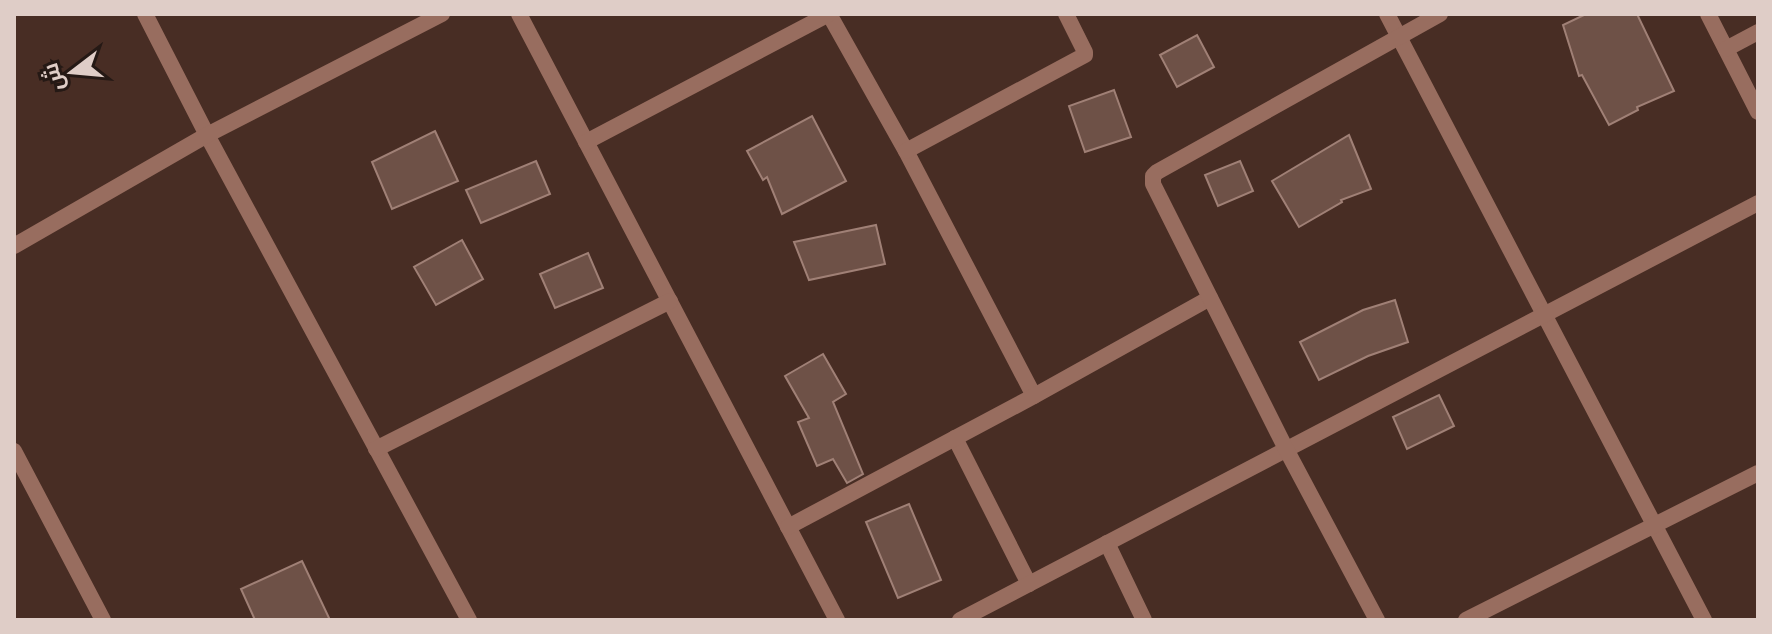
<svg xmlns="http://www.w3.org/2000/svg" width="1772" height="634" viewBox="0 0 1772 634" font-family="'Titillium Web',Cairo,sans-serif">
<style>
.building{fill:#6e5147;stroke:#a08076;stroke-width:2}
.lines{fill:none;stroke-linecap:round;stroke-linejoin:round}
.minor{stroke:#986d5f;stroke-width:16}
</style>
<rect width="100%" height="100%" fill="#482d24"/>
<g class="building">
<path d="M1586,14H1637L1674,91L1637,107L1638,110L1609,125L1582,75L1579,76L1563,25Z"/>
<path d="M1197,35L1214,67L1177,87L1160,55Z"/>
<path d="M1114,90L1131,137L1085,152L1069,106Z"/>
<path d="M812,116L846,181L782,214L767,177L763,180L747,151Z"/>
<path d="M435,131L458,181L392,209L372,162Z"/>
<path d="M1349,135L1371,189L1341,200L1342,202L1299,227L1272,181Z"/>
<path d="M536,161L550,194L481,223L466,190Z"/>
<path d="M1240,161L1253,191L1218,206L1205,175Z"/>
<path d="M876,225L885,264L809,280L794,242Z"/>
<path d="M462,240L483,279L436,305L414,267Z"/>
<path d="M588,253L603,288L555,308L540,274Z"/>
<path d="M1395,300L1408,342L1368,356L1319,380L1300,342L1363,310Z"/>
<path d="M823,354L846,394L833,402L863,474L847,483L833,459L817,466L798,422L809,418L785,376Z"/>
<path d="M1439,395L1454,426L1407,449L1393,417Z"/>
<path d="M909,504L941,580L898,598L866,522Z"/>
<path d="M302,561L330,620H255L241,589Z"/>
</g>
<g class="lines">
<g class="minor">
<path d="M145,14L207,135L469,620"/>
<path d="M519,14L837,620"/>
<path d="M829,14L906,151L1034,396"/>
<path d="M1387,14L1704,620"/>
<path d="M1708,14L1758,112"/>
<path d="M1726,49L1758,32"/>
<path d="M586,142L829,14"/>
<path d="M906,151L1085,55V52L1066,14"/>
<path d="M14,246L207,135L442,14"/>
<path d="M955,438L1029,584"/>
<path d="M376,449L670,301"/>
<path d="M14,451L103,620"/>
<path d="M788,527L1034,396L1210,298"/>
<path d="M1107,543L1144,620"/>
<path d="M960,620L1758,203"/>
<path d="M1377,620L1286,449L1153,184V176L1157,172L1440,14"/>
<path d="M1466,620L1758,473"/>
</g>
</g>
<rect width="1772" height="634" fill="none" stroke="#dfcdc7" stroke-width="32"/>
<g transform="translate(72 72) rotate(254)" stroke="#251915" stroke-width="6" paint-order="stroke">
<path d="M0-6L14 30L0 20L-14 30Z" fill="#dfcdc7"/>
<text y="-12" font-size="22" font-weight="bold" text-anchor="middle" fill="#dfcdc7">ش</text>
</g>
</svg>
